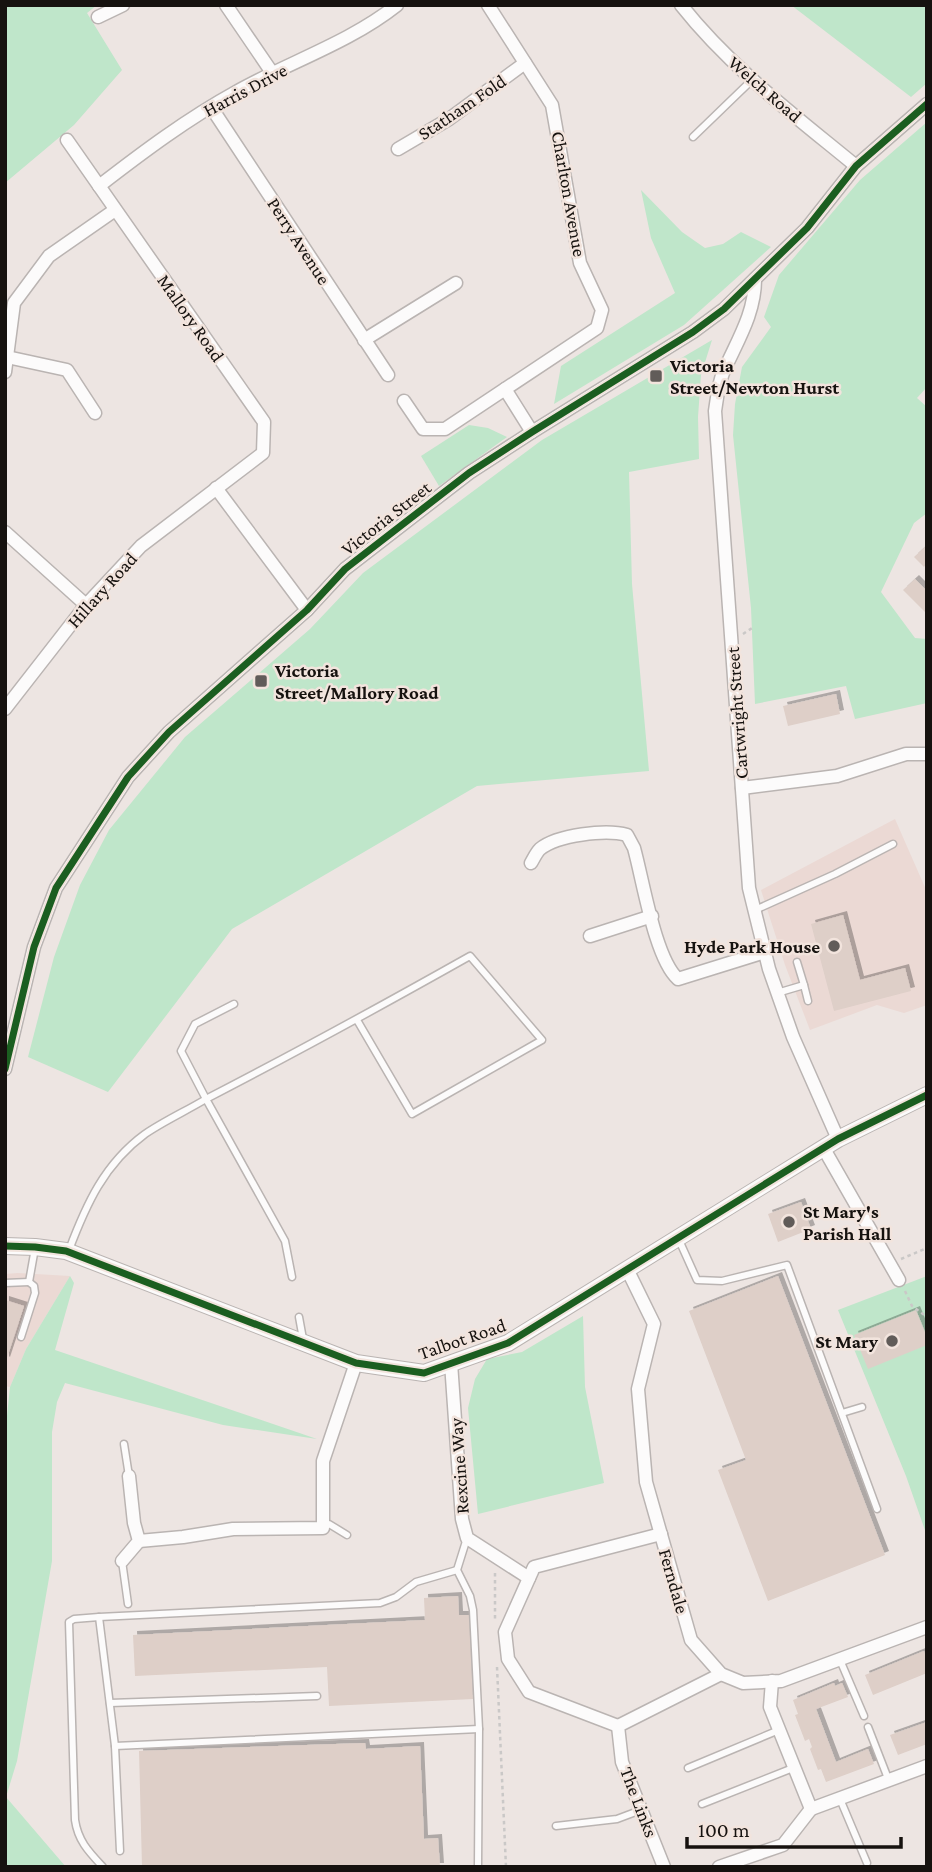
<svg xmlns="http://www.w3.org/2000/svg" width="932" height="1872" viewBox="0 0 932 1872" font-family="'Crimson Pro',serif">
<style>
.commercial{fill:#ebd9d4}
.green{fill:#bfe6ca}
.building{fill:#decfc8;filter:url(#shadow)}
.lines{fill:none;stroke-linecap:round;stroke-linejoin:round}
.service-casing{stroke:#bab4b2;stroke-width:9}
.minor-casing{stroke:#bab4b2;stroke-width:15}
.tertiary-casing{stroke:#bab4b2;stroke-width:18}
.path{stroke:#cac8c7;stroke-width:2.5;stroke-dasharray:3.5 3.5;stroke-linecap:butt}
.service{stroke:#fcfbfb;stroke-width:6}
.minor{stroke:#fcfbfb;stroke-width:12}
.tertiary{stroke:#fcfbfb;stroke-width:16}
.cycleway-casing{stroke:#f2e4dd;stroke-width:11}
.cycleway{stroke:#1b5e20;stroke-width:7}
.poi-dot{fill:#615c59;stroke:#f2e4dd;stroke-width:2.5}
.labels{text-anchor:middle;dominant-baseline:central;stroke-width:5;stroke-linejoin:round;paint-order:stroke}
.street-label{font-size:19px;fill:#16120f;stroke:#f2e4dd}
.poi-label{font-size:19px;font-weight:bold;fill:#16120f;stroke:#f2e4dd;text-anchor:start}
</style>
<defs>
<filter id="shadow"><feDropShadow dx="4" dy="-4" stdDeviation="0" flood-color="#0004"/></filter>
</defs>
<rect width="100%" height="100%" fill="#ede5e2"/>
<g class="commercial">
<path d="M895,819L927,892V1005L904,1013L877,1005L810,1030L785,965L761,890Z"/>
<path d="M18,1273L70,1276L26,1349L10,1387L5,1386V1274Z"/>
</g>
<g class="green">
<path d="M5,5H97L87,13L122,70L74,125L5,183Z"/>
<path d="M791,5H927V83L911,97Z"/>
<path d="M927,122V387L917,398L927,407V513L914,523L881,592L915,638L927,639V703L855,719L846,686L755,704L751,608L733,435L735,404L742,367L771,327L764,317L779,275L860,180Z"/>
<path d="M641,190L682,232L705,248L723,244L741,232L771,247L684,325L554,404L561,366L675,293L651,238Z"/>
<path d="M712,340L701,375L698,417L699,459L629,472L632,584L649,771L477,786L232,929L108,1092L28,1057L54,957L80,885L109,830L185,737L310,629L363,573L542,440Z"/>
<path d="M469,425L488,428L507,437L439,486L421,456Z"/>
<path d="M70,1276L74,1283L55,1350L317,1439L223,1425L65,1383L57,1402L52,1432V1561L17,1761L6,1797L66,1867H5V1435L10,1387L26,1349Z"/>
<path d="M927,1276V1536L906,1476L838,1310Z"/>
<path d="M583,1316L585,1387L604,1483L478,1514L468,1408L475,1379L487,1359L522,1352Z"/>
</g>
<g class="building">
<path d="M927,545V563L924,567L914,557Z"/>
<path d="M915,579L927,591V614L903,590Z"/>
<path d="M836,694L840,714L788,726L783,706Z"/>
<path d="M843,915L860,980L905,968L911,991L834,1011L811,924Z"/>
<path d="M801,1202L811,1229L778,1242L768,1214Z"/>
<path d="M778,1276L885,1555L768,1601L718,1470L746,1460L689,1311Z"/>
<path d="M5,1300L24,1306L6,1361L5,1360Z"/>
<path d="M916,1310L927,1337V1345L868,1369L854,1335Z"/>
<path d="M458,1596L459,1615H469L473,1699L329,1706L327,1667L135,1676L133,1635L425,1620L424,1598Z"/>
<path d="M924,1651L927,1659V1673L873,1695L865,1675Z"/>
<path d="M834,1683L835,1686L842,1683L848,1697L816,1709L836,1762L868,1749L874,1764L826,1782L821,1769L818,1770L810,1749L812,1747L809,1739L805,1741L795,1715L798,1714L793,1700Z"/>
<path d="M927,1722V1744L898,1755L890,1735Z"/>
<path d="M365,1743L366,1749L420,1746L424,1839L438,1838L440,1867H142L139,1751Z"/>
</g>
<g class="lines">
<defs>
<g id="service">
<path d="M693,137L752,80"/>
<path d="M755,910L835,874L893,844"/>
<path d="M797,962L804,985"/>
<path d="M777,993L804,985L808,1001"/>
<path d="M679,1240L697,1280L722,1281L787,1265L877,1509"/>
<path d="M69,1250C86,1205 104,1164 145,1134C164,1121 186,1111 206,1099L181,1051L195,1024L234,1004"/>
<path d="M292,1277L285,1241L206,1099C295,1053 383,1005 470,956L542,1040L412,1114L357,1020"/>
<path d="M5,1283L29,1282"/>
<path d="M299,1317L303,1339"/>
<path d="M21,1337L35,1293L34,1286L29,1282L35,1248"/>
<path d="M842,1413L862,1407"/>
<path d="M124,1444L129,1476"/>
<path d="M323,1528L329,1524L347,1535"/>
<path d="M467,1538L457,1570L470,1596L473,1610L479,1729L478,1867"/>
<path d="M122,1561L128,1604"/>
<path d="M99,1617L115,1746L120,1851"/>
<path d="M840,1660L864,1716"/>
<path d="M110,1703L317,1696"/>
<path d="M868,1727L889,1781"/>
<path d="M115,1746L479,1729"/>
<path d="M688,1768L779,1730"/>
<path d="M840,1799L867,1863"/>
<path d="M702,1804L793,1768"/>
<path d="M556,1826L617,1819L641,1810"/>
<path d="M103,1867C89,1852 78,1841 75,1820L69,1622L74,1619L99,1617L380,1603L396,1597L416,1582L457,1570"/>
</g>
<g id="minor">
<path d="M226,5L273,74"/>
<path d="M681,5C731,68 794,115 856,166"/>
<path d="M98,17L123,5"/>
<path d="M211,107L388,375"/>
<path d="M398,149L449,119L525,63"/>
<path d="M99,186C143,152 187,119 236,92C289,62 349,43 397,5"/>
<path d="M755,279C755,314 737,341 723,373C718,385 717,399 715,411L749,888L769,969L793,1037L838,1139"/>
<path d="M364,340L456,283"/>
<path d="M7,357L67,370L95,413"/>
<path d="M5,372L14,303L49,256L115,210"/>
<path d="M505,389L532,432"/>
<path d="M404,401L423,429H445L597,328L602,310L580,263L552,105L488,5"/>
<path d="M216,488L307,610"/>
<path d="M5,532L86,605"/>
<path d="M5,709L86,605L141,546L263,453L264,422L67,140"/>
<path d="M742,788L837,776L906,754H927"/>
<path d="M531,863C534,858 536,853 540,849C557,835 606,829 627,835L634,848C643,880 655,959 678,979L765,952"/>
<path d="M590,936L652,916"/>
<path d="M5,1069L34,947L56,888L128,777L169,732L307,610L345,569L394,531L469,473L532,432L693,332L724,309L807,228L856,166L927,104"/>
<path d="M824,1149L899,1280"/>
<path d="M627,1269L654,1324L638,1389L646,1482L691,1640L721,1674L743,1683L781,1681L927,1627"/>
<path d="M451,1363L462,1519L467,1538L529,1578"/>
<path d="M139,1541L183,1537L233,1529L323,1528V1461L356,1363"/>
<path d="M122,1561L139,1541L134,1523L129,1476"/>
<path d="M618,1726L529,1692L508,1659L505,1632L534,1567L661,1534"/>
<path d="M811,1809L927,1766"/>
<path d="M664,1867L622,1762L618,1726L721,1674"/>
<path d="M719,1867L783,1845L811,1809L770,1707L772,1681"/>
</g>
<path id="tertiary" d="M5,1246L35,1247L66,1251L356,1363L424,1373L508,1343L838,1139L927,1095"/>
</defs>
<use href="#service" class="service-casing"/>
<use href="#minor" class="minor-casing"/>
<use href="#tertiary" class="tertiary-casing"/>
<g class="path">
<path d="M743,634L752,628"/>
<path d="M901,1259L927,1248"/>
<path d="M905,1291L912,1306L927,1317"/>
<path d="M495,1573V1619"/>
<path d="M497,1667L506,1867"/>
</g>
<use href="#service" class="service"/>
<use href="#minor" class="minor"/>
<use href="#tertiary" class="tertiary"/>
<defs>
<g id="cycleway">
<path d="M5,1069L34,947L56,888L128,777L169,732L307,610L345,569L394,531L469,473L532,432L693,332L724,309L807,228L856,166L927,104"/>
<path d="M5,1246L35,1247L66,1251L356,1363L424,1373L508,1343L838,1139L927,1095"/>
</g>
</defs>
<use href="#cycleway" class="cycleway-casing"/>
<use href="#cycleway" class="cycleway"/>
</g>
<g class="poi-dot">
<rect x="649" y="369" width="14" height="14" rx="3.5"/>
<rect x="254" y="674" width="14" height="14" rx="3.5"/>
<circle cx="834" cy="946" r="7"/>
<circle cx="789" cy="1222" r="7"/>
<circle cx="892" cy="1341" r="7"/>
</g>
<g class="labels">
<g class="street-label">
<text transform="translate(765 89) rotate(41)">Welch Road</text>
<text transform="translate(245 90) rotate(-28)">Harris Drive</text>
<text transform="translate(462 107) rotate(-34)">Statham Fold</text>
<text transform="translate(569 194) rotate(80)">Charlton Avenue</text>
<text transform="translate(299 241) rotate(57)">Perry Avenue</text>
<text transform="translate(191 318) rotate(55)">Mallory Road</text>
<text transform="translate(386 518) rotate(-38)">Victoria Street</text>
<text transform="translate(102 590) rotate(-48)">Hillary Road</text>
<text transform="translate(737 713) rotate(-94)">Cartwright Street</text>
<text transform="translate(462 1339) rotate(-19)">Talbot Road</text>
<text transform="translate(459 1466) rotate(-94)">Rexcine Way</text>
<text transform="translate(674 1581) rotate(74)">Ferndale</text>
<text transform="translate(639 1802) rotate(69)">The Links</text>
</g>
<g class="poi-label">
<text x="670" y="365">Victoria<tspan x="670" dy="22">Street/Newton Hurst</tspan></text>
<text x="275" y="670">Victoria<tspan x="275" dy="22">Street/Mallory Road</tspan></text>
<text x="820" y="946" text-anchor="end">Hyde Park House</text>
<text x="803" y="1211">St Mary's<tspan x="803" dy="22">Parish Hall</tspan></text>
<text x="878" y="1341" text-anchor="end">St Mary</text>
</g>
</g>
<rect width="932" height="1872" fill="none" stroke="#16120f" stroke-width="14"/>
<path d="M687 1837v10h214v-10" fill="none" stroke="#16120f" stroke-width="3.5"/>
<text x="698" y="1837" font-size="21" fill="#16120f" stroke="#f2e4dd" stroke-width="5" paint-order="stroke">100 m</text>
</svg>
